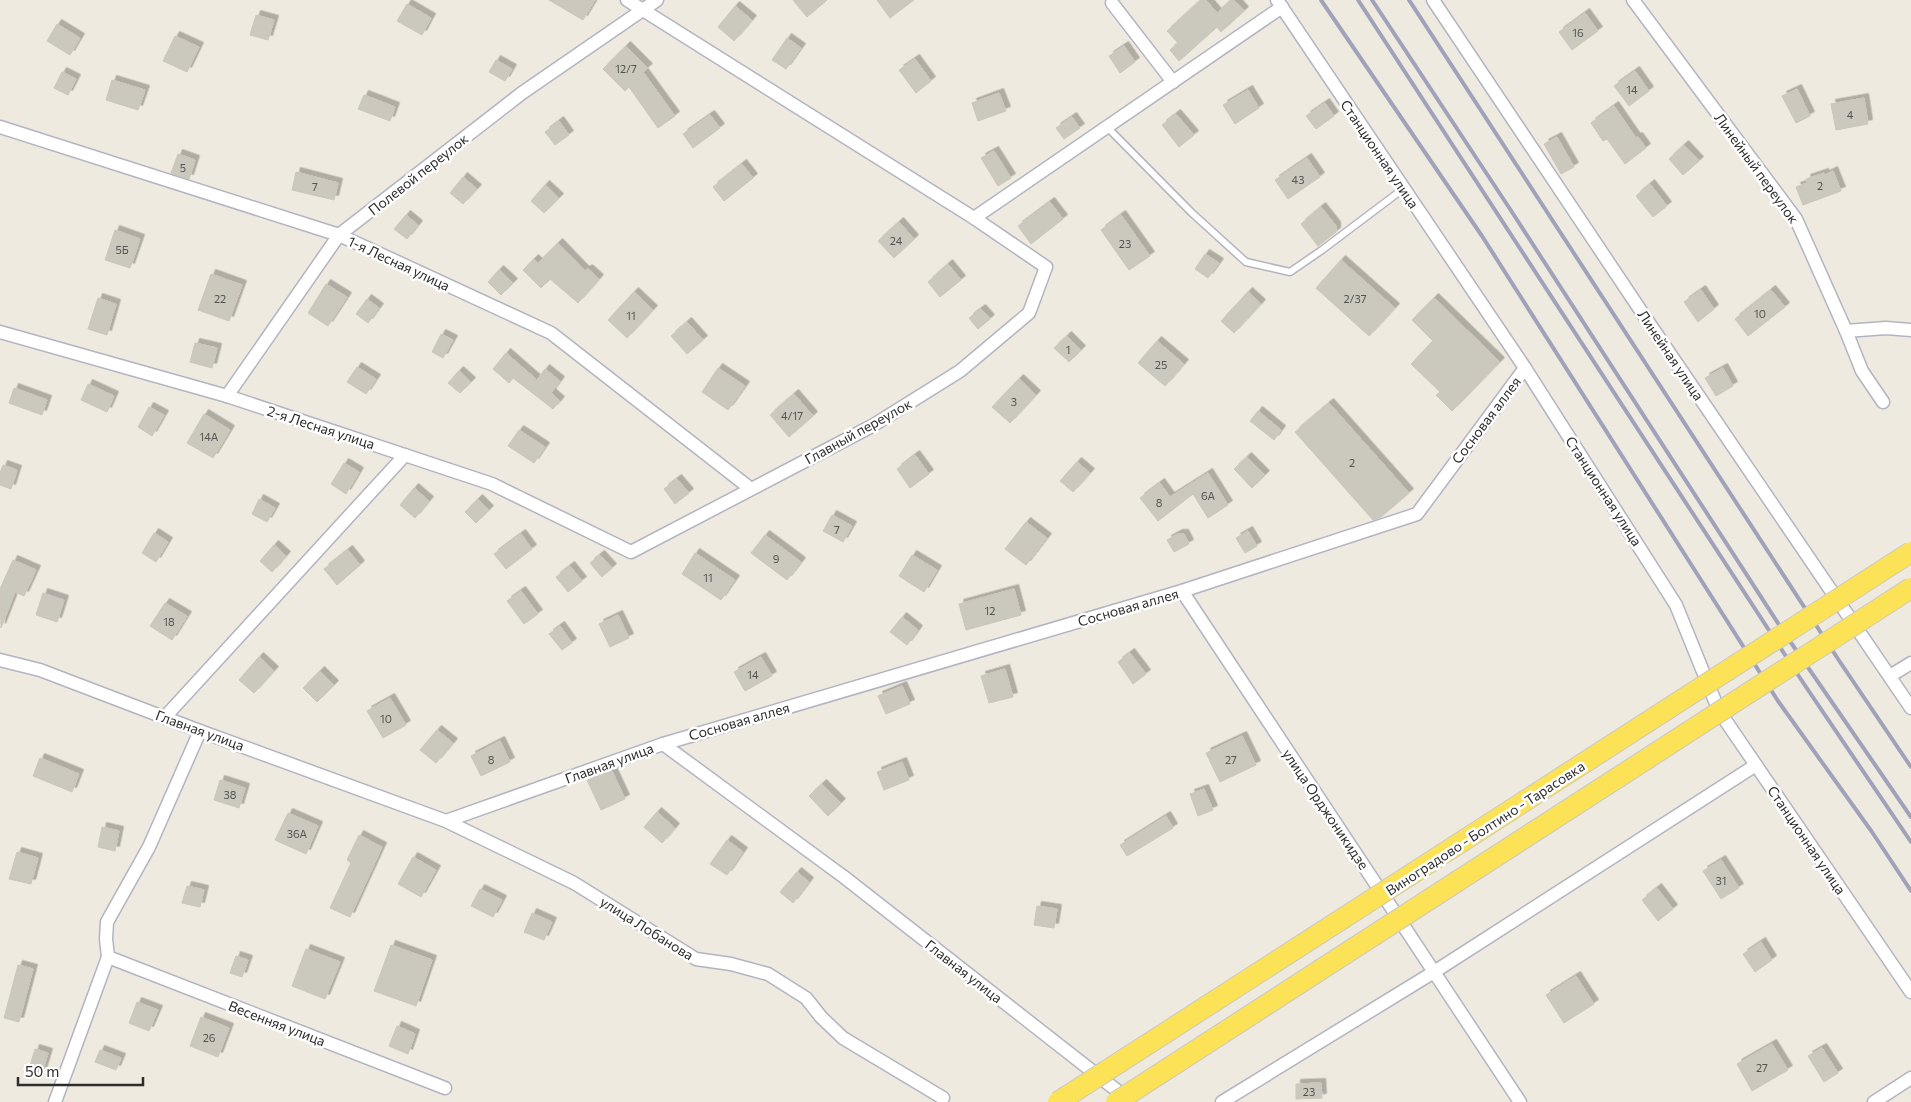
<svg xmlns="http://www.w3.org/2000/svg" width="1911" height="1102" viewBox="0 0 1911 1102" font-family="Commissioner,sans-serif">
<style>
.building{fill:#cbc8bd;stroke:#ccc6b8;filter:url(#shadow)}
.lines{fill:none;stroke-linecap:round;stroke-linejoin:round}
.lane-casing{stroke:#b3b4c2;stroke-width:9}
.street-casing{stroke:#b3b4c2;stroke-width:15}
.lane{stroke:#fff;stroke-width:6}
.street{stroke:#fff;stroke-width:12}
.rail{stroke:#a0a2b9;stroke-width:4}
.primary-bridge-casing{stroke:#c8c8c8;stroke-width:22;stroke-linecap:butt}
.primary-bridge{stroke:#fce257;stroke-width:20}
.labels{text-anchor:middle;dominant-baseline:central;stroke-width:5;stroke-linejoin:round;paint-order:stroke}
.number-label{font-size:11px;fill:#545451}
.street-label{font-size:14px;fill:#2d2d2d;stroke:#fff}
</style>
<defs>
<filter id="shadow"><feDropShadow dx="4.5" dy="-4.5" stdDeviation="0" flood-color="#0004"/></filter>
</defs>
<rect width="100%" height="100%" fill="#efeadf"/>
<g class="building">
<path d="M549,0H595L583,20Z"/>
<path d="M793,0H827L807,17Z"/>
<path d="M877,0H914L890,18Z"/>
<path d="M1201,0H1206L1217,13L1231,0H1234L1244,11L1221,32L1217,27L1179,61L1170,50L1178,43L1167,31Z"/>
<path d="M407,4L431,18L422,35L397,21Z"/>
<path d="M735,6L752,20L734,41L718,27Z"/>
<path d="M1585,13L1598,31L1572,50L1559,32Z"/>
<path d="M256,15L274,20L268,40L250,35Z"/>
<path d="M57,24L80,38L70,55L47,41Z"/>
<path d="M175,36L199,47L187,72L163,61Z"/>
<path d="M787,38L801,48L786,69L772,60Z"/>
<path d="M626,46L648,68L643,72L675,116L658,128L629,87L625,91L603,69Z"/>
<path d="M1124,46L1135,62L1120,73L1109,56Z"/>
<path d="M915,59L931,81L916,93L899,70Z"/>
<path d="M496,60L512,69L505,81L489,72Z"/>
<path d="M1635,71L1649,91L1629,106L1614,86Z"/>
<path d="M62,72L76,79L68,95L54,88Z"/>
<path d="M112,80L145,90L138,110L106,100Z"/>
<path d="M1797,89L1810,116L1796,123L1782,96Z"/>
<path d="M1248,90L1259,108L1235,124L1223,105Z"/>
<path d="M999,93L1006,111L978,121L972,103Z"/>
<path d="M364,95L395,107L390,121L358,109Z"/>
<path d="M1864,98L1868,124L1836,130L1831,104Z"/>
<path d="M1325,103L1334,116L1316,129L1306,116Z"/>
<path d="M1614,106L1636,138L1638,137L1646,148L1625,164L1607,139L1603,141L1591,123Z"/>
<path d="M1176,114L1194,135L1179,147L1162,125Z"/>
<path d="M710,115L720,128L693,148L683,134Z"/>
<path d="M1072,117L1080,128L1064,139L1056,128Z"/>
<path d="M559,121L569,135L555,145L545,132Z"/>
<path d="M1557,137L1574,167L1561,174L1544,144Z"/>
<path d="M1684,145L1699,161L1683,175L1669,159Z"/>
<path d="M994,151L1011,178L998,186L981,158Z"/>
<path d="M178,154L195,160L189,179L171,173Z"/>
<path d="M1307,158L1320,177L1288,199L1275,180Z"/>
<path d="M742,164L753,178L724,201L713,187Z"/>
<path d="M1833,171L1841,191L1803,205L1796,187L1807,183L1806,179L1824,173L1825,175Z"/>
<path d="M296,172L338,183L334,200L292,190Z"/>
<path d="M463,177L477,189L463,204L450,193Z"/>
<path d="M1650,184L1667,206L1653,217L1636,196Z"/>
<path d="M545,185L559,198L544,213L531,201Z"/>
<path d="M1050,202L1063,219L1031,244L1018,226Z"/>
<path d="M1321,207L1336,226V232L1318,246L1301,224Z"/>
<path d="M406,215L418,225L407,239L394,229Z"/>
<path d="M1121,215L1150,256L1129,270L1101,230Z"/>
<path d="M899,222L914,239L894,258L878,241Z"/>
<path d="M115,230L140,239L130,268L105,260Z"/>
<path d="M558,243L585,271L588,269L599,279L578,303L550,279L541,288L523,270L534,259L538,263Z"/>
<path d="M1205,254L1219,263L1208,278L1195,269Z"/>
<path d="M1341,260L1395,308L1369,336L1316,288Z"/>
<path d="M948,264L961,280L940,297L928,282Z"/>
<path d="M499,270L513,283L501,295L488,282Z"/>
<path d="M211,274L242,285L229,321L198,310Z"/>
<path d="M326,284L347,297L328,326L308,313Z"/>
<path d="M1701,290L1714,309L1698,322L1684,302Z"/>
<path d="M1771,290L1785,307L1748,336L1735,319Z"/>
<path d="M634,292L653,310L627,338L608,320Z"/>
<path d="M1248,292L1261,304L1234,333L1221,321Z"/>
<path d="M98,298L116,304L107,335L88,329Z"/>
<path d="M1434,298L1500,362L1452,411L1436,395L1440,392L1411,364L1433,341L1412,320Z"/>
<path d="M367,299L379,308L368,323L356,314Z"/>
<path d="M981,309L990,319L978,329L969,318Z"/>
<path d="M687,322L703,340L687,354L671,336Z"/>
<path d="M441,334L453,340L443,358L432,352Z"/>
<path d="M1067,336L1081,350L1069,362L1054,348Z"/>
<path d="M1157,341L1184,364L1165,386L1138,363Z"/>
<path d="M195,343L217,348L212,368L190,362Z"/>
<path d="M506,353L537,380L545,369L560,381L551,393L560,401L553,409L513,378L509,383L493,369Z"/>
<path d="M357,367L376,379L366,394L347,382Z"/>
<path d="M718,368L745,386L728,410L702,392Z"/>
<path d="M1723,368L1733,386L1716,396L1705,378Z"/>
<path d="M459,371L471,382L460,393L448,383Z"/>
<path d="M1019,379L1036,395L1010,423L992,407Z"/>
<path d="M88,384L114,396L107,412L81,400Z"/>
<path d="M14,388L47,400L42,415L9,403Z"/>
<path d="M794,394L813,416L789,437L770,415Z"/>
<path d="M1329,403L1409,493L1381,517L1373,520L1295,432Z"/>
<path d="M149,407L164,415L152,436L138,427Z"/>
<path d="M1258,411L1281,430L1274,440L1250,421Z"/>
<path d="M204,414L230,430L213,458L187,443Z"/>
<path d="M519,430L545,447L534,463L508,446Z"/>
<path d="M915,455L929,474L910,488L897,469Z"/>
<path d="M1247,457L1265,475L1252,488L1234,469Z"/>
<path d="M1077,462L1090,473L1073,492L1060,481Z"/>
<path d="M344,463L359,472L346,494L331,484Z"/>
<path d="M3,465L17,470L11,489L0,485V473Z"/>
<path d="M1208,473L1228,505L1208,518L1193,494L1158,521L1140,498L1160,483L1170,497Z"/>
<path d="M677,479L689,493L675,504L664,489Z"/>
<path d="M414,488L429,501L415,518L400,505Z"/>
<path d="M259,499L275,508L267,522L252,514Z"/>
<path d="M478,499L489,510L476,523L465,512Z"/>
<path d="M832,515L852,526L843,542L823,531Z"/>
<path d="M1026,522L1047,538L1026,565L1005,549Z"/>
<path d="M1248,531L1257,546L1245,553L1236,538Z"/>
<path d="M154,533L168,542L156,562L142,553Z"/>
<path d="M521,534L532,549L506,569L494,554Z"/>
<path d="M1178,534H1184L1189,544L1174,552L1167,540Z"/>
<path d="M765,535L801,562L787,580L751,553Z"/>
<path d="M274,545L286,556L272,572L260,561Z"/>
<path d="M348,550L360,565L337,585L324,569Z"/>
<path d="M695,553L735,580L721,600L682,574Z"/>
<path d="M600,555L612,568L602,577L590,563Z"/>
<path d="M912,555L937,570L924,592L899,576Z"/>
<path d="M13,560L36,570L24,596L15,592L1,628L0,589Z"/>
<path d="M570,566L582,581L568,592L556,577Z"/>
<path d="M1014,589L1021,615L966,630L959,604Z"/>
<path d="M521,591L538,614L524,624L507,601Z"/>
<path d="M43,593L64,600L57,622L36,615Z"/>
<path d="M165,603L187,616L172,640L150,626Z"/>
<path d="M618,615L629,638L610,647L599,624Z"/>
<path d="M902,617L918,630L907,645L890,632Z"/>
<path d="M560,626L572,643L562,650L549,634Z"/>
<path d="M1130,653L1146,674L1133,684L1118,662Z"/>
<path d="M259,657L274,671L254,693L239,680Z"/>
<path d="M761,657L772,676L745,691L734,672Z"/>
<path d="M1005,669L1013,697L989,703L981,676Z"/>
<path d="M320,671L334,685L317,702L303,688Z"/>
<path d="M902,686L910,704L886,714L878,696Z"/>
<path d="M390,698L406,725L383,738L367,711Z"/>
<path d="M437,730L453,743L436,763L420,750Z"/>
<path d="M1242,736L1256,765L1220,782L1206,753Z"/>
<path d="M500,741L510,762L481,776L471,756Z"/>
<path d="M40,758L79,774L72,792L33,776Z"/>
<path d="M902,762L909,780L884,790L877,772Z"/>
<path d="M612,771L625,799L601,810L587,780Z"/>
<path d="M220,780L245,788L239,808L214,800Z"/>
<path d="M822,784L841,803L828,816L809,796Z"/>
<path d="M1204,789L1213,810L1198,816L1190,794Z"/>
<path d="M657,812L675,828L662,843L644,827Z"/>
<path d="M288,813L318,826L306,854L275,840Z"/>
<path d="M1166,816L1173,828L1127,856L1120,845Z"/>
<path d="M102,827L119,831L115,851L98,847Z"/>
<path d="M359,835L382,847L350,917L330,908L351,863L347,860Z"/>
<path d="M727,840L743,852L727,875L710,864Z"/>
<path d="M17,852L38,858L31,884L9,879Z"/>
<path d="M413,857L436,870L421,897L398,884Z"/>
<path d="M1721,860L1739,888L1721,899L1703,871Z"/>
<path d="M797,872L809,882L793,903L780,892Z"/>
<path d="M187,886L204,890L200,907L182,903Z"/>
<path d="M1657,888L1673,909L1658,921L1642,900Z"/>
<path d="M480,889L502,900L493,917L471,906Z"/>
<path d="M1037,906L1057,909L1054,928L1034,925Z"/>
<path d="M532,913L552,922L544,940L524,932Z"/>
<path d="M1761,942L1772,960L1755,972L1743,954Z"/>
<path d="M391,945L432,960L416,1006L374,991Z"/>
<path d="M306,949L340,962L325,999L292,986Z"/>
<path d="M236,956L248,960L242,977L230,973Z"/>
<path d="M18,965L33,969L19,1022L4,1018Z"/>
<path d="M1576,976L1594,1004L1564,1023L1546,995Z"/>
<path d="M137,1002L158,1010L149,1031L129,1023Z"/>
<path d="M201,1017L229,1028L218,1057L190,1046Z"/>
<path d="M397,1026L415,1034L408,1054L389,1046Z"/>
<path d="M1772,1044L1788,1070L1752,1091L1737,1064Z"/>
<path d="M1822,1048L1838,1073L1824,1082L1808,1056Z"/>
<path d="M35,1049L48,1053L42,1073L29,1069Z"/>
<path d="M100,1050L121,1058L116,1070L95,1062Z"/>
<path d="M1321,1083L1322,1098L1296,1099V1084Z"/>
</g>
<g class="lines">
<defs>
<path id="lane" d="M1107,127L1192,213L1246,262L1290,272L1322,250L1403,189"/>
<g id="street">
<path d="M1277,0L1525,368L1676,605L1719,711L1911,992"/>
<path d="M1433,0L1649,323L1911,708"/>
<path d="M1633,0L1796,219L1846,331L1862,371L1883,402"/>
<path d="M1112,3L1173,82"/>
<path d="M0,127L339,235L551,333L751,489"/>
<path d="M974,218L1282,7"/>
<path d="M1846,331L1886,328L1911,330"/>
<path d="M0,332L227,396L492,484L631,552L872,426L960,371L1029,313L1046,267L974,218L627,0"/>
<path d="M227,396L339,235L522,93L657,0"/>
<path d="M1182,591L1520,1102"/>
<path d="M0,660L40,670L200,731L446,821L663,744L844,877L1129,1100"/>
<path d="M1890,676L1911,663"/>
<path d="M165,717L405,455"/>
<path d="M663,744L1182,591L1417,514L1525,368"/>
<path d="M446,821L574,883L696,959L731,964L768,974L806,998L821,1017L843,1038L943,1098"/>
<path d="M108,957L445,1088"/>
<path d="M55,1102L108,957L106,939L107,922L149,847L200,731"/>
<path d="M1222,1102L1434,972L1756,765"/>
<path d="M1874,1102L1911,1078"/>
</g>
</defs>
<use href="#lane" class="lane-casing"/>
<use href="#street" class="street-casing"/>
<use href="#lane" class="lane"/>
<use href="#street" class="street"/>
<g class="rail">
<path d="M1321,0L1482,236L1778,701L1872,832L1911,891"/>
<path d="M1358,0L1804,684L1911,842"/>
<path d="M1372,0L1510,209L1785,634L1911,817"/>
<path d="M1409,0L1840,662L1911,767"/>
</g>
<defs>
<g id="primary-bridge">
<path d="M1058,1102L1911,552"/>
<path d="M1116,1102L1911,588"/>
</g>
</defs>
<use href="#primary-bridge" class="primary-bridge-casing"/>
<use href="#primary-bridge" class="primary-bridge"/>
</g>
<g class="labels">
<g class="number-label">
<text x="1578" y="32">16</text>
<text x="626" y="68">12/7</text>
<text x="1632" y="89">14</text>
<text x="1850" y="114">4</text>
<text x="183" y="167">5</text>
<text x="1298" y="179">43</text>
<text x="1820" y="185">2</text>
<text x="315" y="186">7</text>
<text x="896" y="240">24</text>
<text x="1125" y="243">23</text>
<text x="122" y="249">5Б</text>
<text x="220" y="298">22</text>
<text x="1355" y="298">2/37</text>
<text x="1760" y="313">10</text>
<text x="631" y="315">11</text>
<text x="1068" y="349">1</text>
<text x="1161" y="364">25</text>
<text x="1014" y="401">3</text>
<text x="792" y="415">4/17</text>
<text x="209" y="436">14А</text>
<text x="1352" y="462">2</text>
<text x="1208" y="495">6А</text>
<text x="1159" y="502">8</text>
<text x="837" y="529">7</text>
<text x="776" y="558">9</text>
<text x="708" y="577">11</text>
<text x="990" y="610">12</text>
<text x="169" y="621">18</text>
<text x="753" y="674">14</text>
<text x="386" y="718">10</text>
<text x="491" y="759">8</text>
<text x="1231" y="759">27</text>
<text x="230" y="794">38</text>
<text x="297" y="833">36А</text>
<text x="1721" y="880">31</text>
<text x="209" y="1037">26</text>
<text x="1762" y="1067">27</text>
<text x="1309" y="1091">23</text>
</g>
<g class="street-label">
<text transform="translate(1380 154) rotate(56)">Станционная улица</text>
<text transform="translate(1757 168) rotate(54)">Линейный переулок</text>
<text transform="translate(418 174) rotate(-38)">Полевой переулок</text>
<text transform="translate(399 263) rotate(25)">1-я Лесная улица</text>
<text transform="translate(1671 355) rotate(56)">Линейная улица</text>
<text transform="translate(1486 420) rotate(-53)">Сосновая аллея</text>
<text transform="translate(321 427) rotate(18)">2-я Лесная улица</text>
<text transform="translate(858 431) rotate(-29)">Главный переулок</text>
<text transform="translate(1604 491) rotate(57)">Станционная улица</text>
<text transform="translate(1128 607) rotate(-16)">Сосновая аллея</text>
<text transform="translate(739 721) rotate(-16)">Сосновая аллея</text>
<text transform="translate(200 730) rotate(20)">Главная улица</text>
<text transform="translate(609 763) rotate(-20)">Главная улица</text>
<text transform="translate(1326 809) rotate(56)">улица Орджоникидзе</text>
<text transform="translate(1485 828) rotate(-33)">Виноградово - Болтино - Тарасовка</text>
<text transform="translate(1807 840) rotate(56)">Станционная улица</text>
<text transform="translate(647 928) rotate(32)">улица Лобанова</text>
<text transform="translate(964 971) rotate(38)">Главная улица</text>
<text transform="translate(277 1023) rotate(21)">Весенняя улица</text>
</g>
</g>
<path d="M18 1077v8h125v-8" fill="none" stroke="#2d2d2d" stroke-width="2.5"/>
<text x="25" y="1077" font-size="15" fill="#2d2d2d" stroke="#ffffff" stroke-width="4" paint-order="stroke">50 m</text>
</svg>
